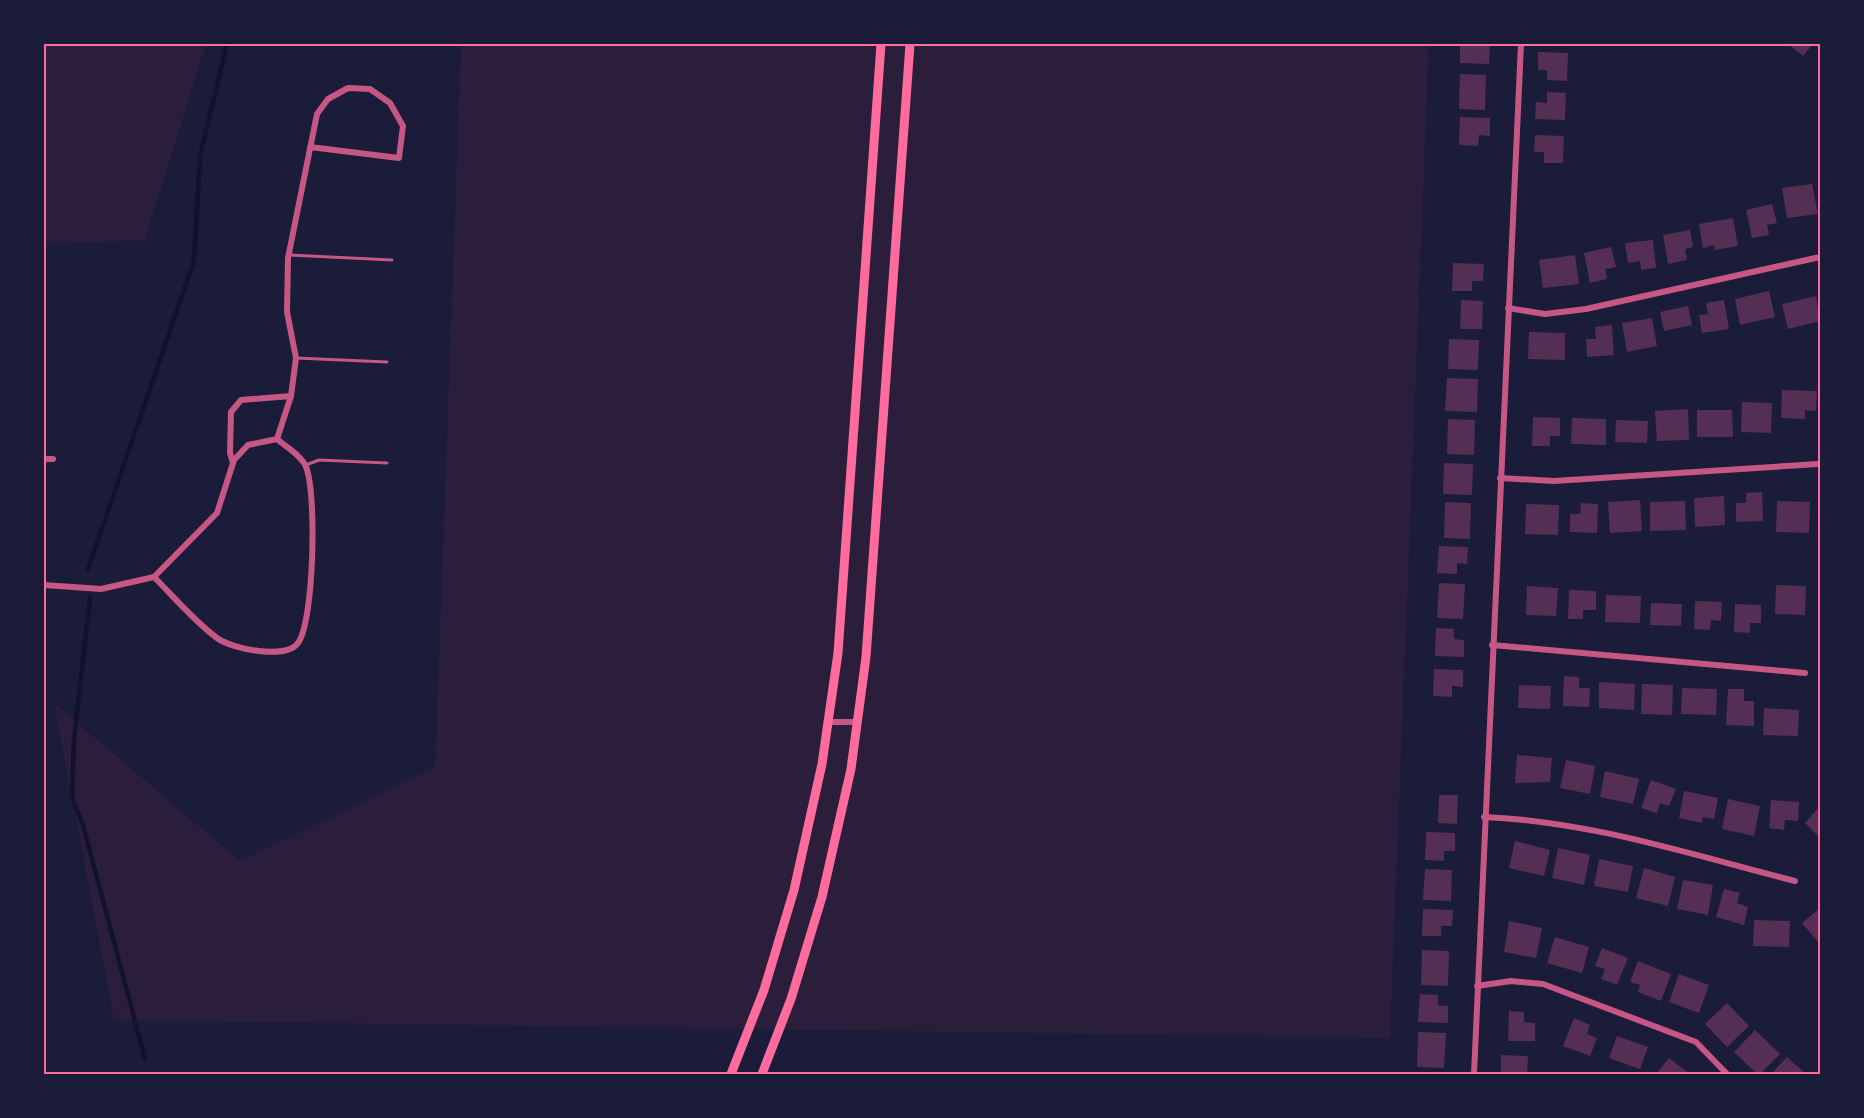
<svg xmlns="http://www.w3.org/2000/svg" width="1864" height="1118" viewBox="0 0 1864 1118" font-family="Bitter,serif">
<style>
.green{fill:#2a1e3b}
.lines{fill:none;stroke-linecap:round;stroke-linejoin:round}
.stream{stroke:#12122b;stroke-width:4.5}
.building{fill:#542f53}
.service{stroke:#c65784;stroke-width:3}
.minor{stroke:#c65784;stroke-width:6}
.secondary{stroke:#ff6b9d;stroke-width:9}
.neatline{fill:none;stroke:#ff6b9d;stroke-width:2}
</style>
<rect width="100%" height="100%" fill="#1b1b3a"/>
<g class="green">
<path d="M44,44H206L145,240L44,244Z"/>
<path d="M461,44H1429L1390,1038L114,1020L54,703L240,861L435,767Z"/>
</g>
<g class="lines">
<g class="stream">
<path d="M88,569L194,261L200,156L227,44"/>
<path d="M90,598L74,739L72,798L83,825L145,1059"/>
</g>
</g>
<g class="building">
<path d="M1460,44H1490L1489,64L1460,63Z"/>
<path d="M1788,44H1813L1803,56Z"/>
<path d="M1538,52L1568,53L1567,81L1547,80V70H1538Z"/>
<path d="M1460,74L1486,75L1485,110L1459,109Z"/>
<path d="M1547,92L1566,93L1565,120L1535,119L1536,102L1547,103Z"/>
<path d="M1460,117L1490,118V136L1479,135L1478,146L1459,145Z"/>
<path d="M1535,135L1564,136L1563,163H1544V152H1534Z"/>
<path d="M1812,184L1818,214L1787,218L1782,188Z"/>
<path d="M1772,204L1777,223L1767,225L1769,235L1752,238L1746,210Z"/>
<path d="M1733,218L1738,246L1715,250L1714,245L1703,248L1699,224Z"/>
<path d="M1690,230L1693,247L1685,249L1687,260L1668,264L1663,235Z"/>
<path d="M1653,240L1656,268L1641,270L1640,261L1628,263L1625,243Z"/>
<path d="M1611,247L1616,267L1605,269L1607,279L1590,283L1584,253Z"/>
<path d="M1575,255L1579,284L1543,288L1539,260Z"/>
<path d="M1453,263L1484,264L1483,281H1472V291H1452Z"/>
<path d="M1769,291L1775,317L1740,325L1735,299Z"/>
<path d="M1816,296L1820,321L1788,329L1782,304Z"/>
<path d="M1461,300L1483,301L1482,329H1460Z"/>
<path d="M1724,300L1729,329L1702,333L1699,315L1708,314L1706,303Z"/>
<path d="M1688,306L1692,325L1664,331L1660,312Z"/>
<path d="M1652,318L1657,346L1627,352L1622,323Z"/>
<path d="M1612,325L1614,355L1587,357L1586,339H1596L1595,327Z"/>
<path d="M1529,332L1565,333V360L1528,359Z"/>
<path d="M1449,339L1479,340L1478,370L1448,369Z"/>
<path d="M1447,378L1478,379L1477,412L1445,411Z"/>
<path d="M1782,390L1817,391L1816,411L1805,410V419L1781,418Z"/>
<path d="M1742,402L1772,403L1771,433L1741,432Z"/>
<path d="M1688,409L1689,440L1657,441L1655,411Z"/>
<path d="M1697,410H1732L1733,437H1697Z"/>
<path d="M1533,417L1560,418V436H1550V446H1532Z"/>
<path d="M1572,418L1606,419V445L1571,444Z"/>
<path d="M1448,419L1475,420L1474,455L1447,454Z"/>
<path d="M1616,420L1648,421L1647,443L1615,442Z"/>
<path d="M1444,463L1473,464L1472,495L1443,494Z"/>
<path d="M1762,492L1763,521L1736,522V503H1746V493Z"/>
<path d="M1724,496L1725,525L1695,527L1694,498Z"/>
<path d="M1640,500L1642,531L1610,533L1608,502Z"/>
<path d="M1685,501L1686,530L1650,531V502Z"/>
<path d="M1777,501L1810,502L1809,533L1776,532Z"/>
<path d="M1445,502L1471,503L1470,539L1444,538Z"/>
<path d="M1581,503L1598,504L1597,533L1570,532V514H1580Z"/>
<path d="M1526,504L1559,505L1558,535L1525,534Z"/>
<path d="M1439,546L1468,547L1467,564L1457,563V574L1437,573Z"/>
<path d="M1439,583L1465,584L1463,619L1437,618Z"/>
<path d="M1776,585L1806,586L1805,615L1775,614Z"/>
<path d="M1527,586L1558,588L1556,616L1526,615Z"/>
<path d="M1569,590L1596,591V610H1583V619H1568Z"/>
<path d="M1606,595L1641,596L1640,623L1605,622Z"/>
<path d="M1695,601L1722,602L1721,621L1711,620L1710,630L1694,629Z"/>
<path d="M1651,603L1682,604L1681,626L1650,625Z"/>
<path d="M1735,604L1761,605V623H1750V633L1734,632Z"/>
<path d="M1436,628L1454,629V639L1464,640V657L1435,656Z"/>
<path d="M1434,669L1463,670V687L1452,686V697L1433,696Z"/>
<path d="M1564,676L1579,677V688H1590L1589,707L1563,706Z"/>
<path d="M1599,682L1635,684L1634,710L1599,708Z"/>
<path d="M1642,684L1673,685L1672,715L1641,714Z"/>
<path d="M1519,685L1551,686L1550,709L1518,708Z"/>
<path d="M1682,688L1717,689L1716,715L1681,714Z"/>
<path d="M1728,689H1744V701H1754V726L1726,725Z"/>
<path d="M1764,708L1799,710L1798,736L1763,735Z"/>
<path d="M1517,755L1552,758L1550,782L1515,783Z"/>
<path d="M1566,760L1595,766L1590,794L1560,788Z"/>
<path d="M1605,771L1639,779L1633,804L1600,797Z"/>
<path d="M1651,780L1676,789L1669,806L1660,803L1657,813L1641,808Z"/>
<path d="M1684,791L1718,798L1714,819L1703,817L1702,823L1679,818Z"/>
<path d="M1439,795H1458L1457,824L1438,823Z"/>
<path d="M1728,799L1760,806L1754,836L1722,829Z"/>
<path d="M1771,800L1799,802L1798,821L1785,820L1784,830L1769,828Z"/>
<path d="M1820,806V838L1805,823Z"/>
<path d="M1426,832L1455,833V851H1444V861L1425,860Z"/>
<path d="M1515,841L1550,850L1544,876L1509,868Z"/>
<path d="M1558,848L1590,855L1584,885L1552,878Z"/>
<path d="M1599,859L1633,866L1628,892L1594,886Z"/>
<path d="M1644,868L1675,877L1668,906L1636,898Z"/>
<path d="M1425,869L1452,870L1451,901L1423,900Z"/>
<path d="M1683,880L1713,885L1708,915L1677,909Z"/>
<path d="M1724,889L1740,893L1737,903L1748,907L1744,925L1716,917Z"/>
<path d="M1820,908V940L1818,942L1802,923Z"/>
<path d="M1423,909L1453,910L1452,926H1441V936H1422Z"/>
<path d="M1754,920L1790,921L1789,947L1753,946Z"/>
<path d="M1509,921L1542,928L1536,958L1504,952Z"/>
<path d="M1555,937L1589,947L1582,973L1547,963Z"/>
<path d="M1602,948L1628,958L1617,985L1601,979L1605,969L1595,966Z"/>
<path d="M1422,950L1449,951L1448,986L1421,985Z"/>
<path d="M1638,961L1671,974L1661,1001L1638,992L1640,985L1630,982Z"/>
<path d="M1679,974L1709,985L1699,1013L1669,1002Z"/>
<path d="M1420,994L1438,995V1005L1448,1006V1023L1418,1022Z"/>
<path d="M1727,1003L1749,1026L1727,1047L1705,1024Z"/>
<path d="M1509,1011L1524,1012V1022L1535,1023V1041H1508Z"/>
<path d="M1574,1018L1590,1025L1587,1034L1597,1038L1590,1056L1563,1046Z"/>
<path d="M1755,1030L1780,1054L1760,1074H1757L1734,1052Z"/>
<path d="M1418,1032L1446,1033L1444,1068L1417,1067Z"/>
<path d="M1617,1036L1648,1047L1640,1069L1609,1058Z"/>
<path d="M1501,1055L1528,1056L1527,1074H1501Z"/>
<path d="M1787,1057L1806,1074H1771Z"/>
<path d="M1669,1058L1690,1074H1656Z"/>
</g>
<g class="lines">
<g class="service">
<path d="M289,255L392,260"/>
<path d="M296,358L387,362"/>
<path d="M306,465L319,460L387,463"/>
</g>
<g class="minor">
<path d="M1508,308L1545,314L1586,309L1820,257"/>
<path d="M44,459H53"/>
<path d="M233,463L230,453L231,412L241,400L291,396"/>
<path d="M1500,478L1554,481L1818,464"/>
<path d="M154,577C174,597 194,621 217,638C232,649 286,660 298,643C314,622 317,493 306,467C302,456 286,447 277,439L291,396L296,358L287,312L288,258L317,114L328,99L348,88L370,89L390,103L403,126L399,158L310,147"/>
<path d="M44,585L101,589L154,577L217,513L234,460L248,445L277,439"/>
<path d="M1492,645L1805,673"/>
<path d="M828,722H857"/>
<path d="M1484,817C1590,821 1692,855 1795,881"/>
<path d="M1477,986L1511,981L1543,984L1696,1042L1727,1074"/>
<path d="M1474,1074L1521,44"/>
</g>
<g class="secondary">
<path d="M731,1074L764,990L794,890L822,764L838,653L881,44"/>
<path d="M762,1074L791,999L822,897L851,769L866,657L910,44"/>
</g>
</g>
<rect width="1864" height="1118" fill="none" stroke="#1b1b3a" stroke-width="90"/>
<rect x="45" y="45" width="1774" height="1028" class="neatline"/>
</svg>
